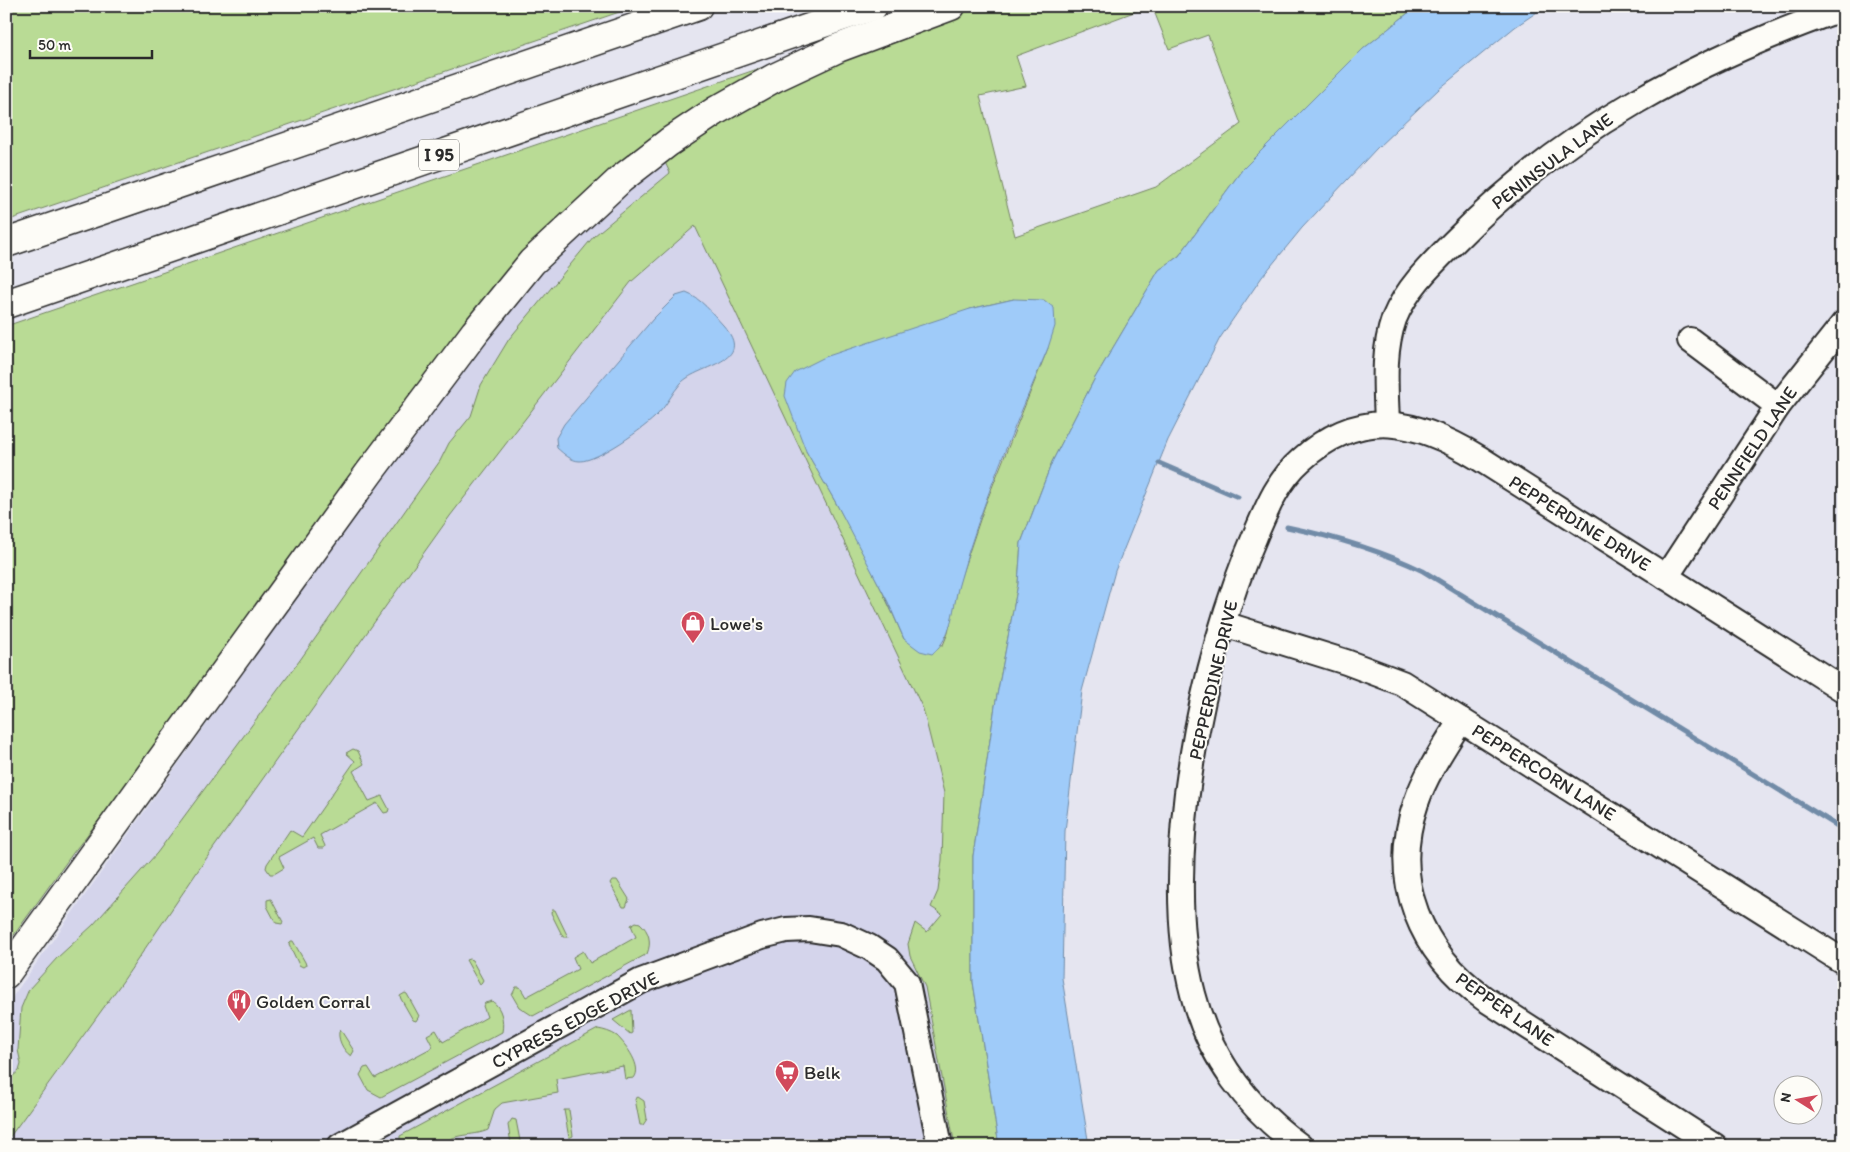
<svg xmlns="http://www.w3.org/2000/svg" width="1850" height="1152" viewBox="0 0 1850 1152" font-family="Itim,sans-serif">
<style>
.built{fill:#d4d4eb}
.green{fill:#b9db95;stroke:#728360;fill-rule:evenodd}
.water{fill:#9fcbf9;stroke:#718ba7}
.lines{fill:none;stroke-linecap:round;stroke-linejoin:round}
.stream{stroke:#718ba7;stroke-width:5}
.minor-casing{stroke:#2b2b2b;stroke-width:28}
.highway-casing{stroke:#2b2b2b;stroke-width:31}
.minor{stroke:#fdfcf7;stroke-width:24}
.highway{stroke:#fdfcf7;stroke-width:28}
.labels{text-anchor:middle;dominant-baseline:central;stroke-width:4;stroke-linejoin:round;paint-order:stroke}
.shield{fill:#fdfcf7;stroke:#6a6a68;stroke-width:1}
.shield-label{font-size:18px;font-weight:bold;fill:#2b2b2b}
.street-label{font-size:19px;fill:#2b2b2b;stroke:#fdfcf7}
.poi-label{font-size:19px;fill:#2b2b2b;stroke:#fdfcf7;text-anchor:start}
</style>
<rect width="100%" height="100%" fill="#e5e5f0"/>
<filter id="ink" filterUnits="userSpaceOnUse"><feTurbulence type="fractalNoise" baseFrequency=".02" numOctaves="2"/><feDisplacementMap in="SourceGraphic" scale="10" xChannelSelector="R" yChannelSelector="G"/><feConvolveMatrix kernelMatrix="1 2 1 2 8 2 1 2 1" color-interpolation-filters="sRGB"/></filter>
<g filter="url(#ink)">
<path class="built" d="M664,160L993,718L973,856L994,1127L999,1146H6V1006L434,405L497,322L557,253L606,206Z"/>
<g class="green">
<path d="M6,6H297L307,9L320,6H637L6,221Z"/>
<path d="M980,6H1150L1016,56L1026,86L980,96L1015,236L1156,187L1241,124L1208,35L1169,49L1152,6H1417L1363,49L1242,170L1179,256L1159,270L1095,378L1052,462L1021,543L1018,584L995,706L973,856V982L999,1146H955L925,987L910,956L908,944L915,923L927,932L942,914L931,907L938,891L942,860L944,793L923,709L695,226L631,282L450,516L210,853L123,981L6,1142V1075L13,1076L19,1071L21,1064L18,1050L21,1008L29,989L57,958L93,925L157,853L300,660L440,461L449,443L471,416L481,385L509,339L594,236L670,173L664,160L715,121L869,46ZM1014,299L1048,348L985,505L959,582L948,633L943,645L904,639C876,574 842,512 806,451L970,309Z"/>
<path d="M781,61L615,176L146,760L73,853L6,946V326Z"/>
<path d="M353,749L358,751L364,764L353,771L369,801L382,796L389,809L388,812L384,813L377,803L320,835L325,846L324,848H318L313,838L279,857L284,868L274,874H270L266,868L267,864L290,830L302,837L355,761L346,753Z"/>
<path d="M612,880H617L629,899L626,907H623L610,883Z"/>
<path d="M271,899L283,922L282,924L276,923L267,906V900Z"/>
<path d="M552,910H555L568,937H563L551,913Z"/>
<path d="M636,922L640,923C649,931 652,942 647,954L533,1016L519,1007L512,995L516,987H520L526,997L578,969L573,957L583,951L590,963L636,937L631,925Z"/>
<path d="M291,941H293L305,962L306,965L303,967L299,965L289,944Z"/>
<path d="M469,959L472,960L483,980L480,985L466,960Z"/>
<path d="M405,993L407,994L419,1016L416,1021L413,1020L401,999L400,996Z"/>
<path d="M492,1001C502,1008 504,1021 502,1032L381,1097L368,1090L360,1075L364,1068L368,1067L375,1078L433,1047L427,1035L436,1030L443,1042L487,1017L483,1006L485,1003Z"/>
<path d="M631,1010L632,1033L630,1034L613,1020Z"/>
<path d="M340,1029L354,1051L351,1056C343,1051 336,1037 340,1029Z"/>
<path d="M598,1029C604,1030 611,1032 617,1036C626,1045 643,1067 634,1078L625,1079L623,1066L556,1079L558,1093L502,1103L495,1109L488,1130C473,1137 452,1132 442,1146H400V1136Z"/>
<path d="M638,1097L644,1101L647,1119L643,1125H640L635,1099Z"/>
<path d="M564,1110H569L573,1136L569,1138Z"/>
<path d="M512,1119L516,1120L521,1146L511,1144L508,1125Z"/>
</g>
<g class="water">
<path d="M1417,6H1546L1515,27L1439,89L1377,148L1302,228L1262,277L1220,338L1168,440L1115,571L1082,691L1065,831L1062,978L1089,1146H999L973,982V856L995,706L1018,584L1021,543L1052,462L1095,378L1159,270L1179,256L1242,170L1363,49Z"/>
<path d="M686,293C702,299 711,312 723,325C757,363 699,364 681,383C672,393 667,405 658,414C645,428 598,461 580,461C571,461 564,454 557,448L556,438L564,424L653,319L676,296Z"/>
<path d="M1014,299L1044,300L1054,308L1055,326L1048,348C1016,424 982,501 960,581C952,607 954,636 932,654L920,651L904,639L888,602L836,503L806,451L785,396L787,383L795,372L825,357L970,309Z"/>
</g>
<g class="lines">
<g class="stream">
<path d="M1159,463L1238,497"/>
<path d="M1287,527C1335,537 1380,550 1423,571L1844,830"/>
</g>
<defs>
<g id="minor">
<path d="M1690,340L1778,406"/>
<path d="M1387,424C1386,389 1382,353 1394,319C1407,287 1433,263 1457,239C1567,128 1698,59 1844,8"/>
<path d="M1666,577L1778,406L1844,323"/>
<path d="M1224,624L1346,662L1402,683L1844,962"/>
<path d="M1461,720C1445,746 1426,773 1416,803C1389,881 1421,953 1485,999L1715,1146"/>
<path d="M340,1146L641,981L762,936L786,930L809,929L841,934L869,947L887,959L907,983L940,1146"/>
<path d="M1300,1146C1248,1108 1209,1057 1193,994C1159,867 1202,655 1255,536C1267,508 1278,480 1301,460C1361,406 1417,420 1479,458L1844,690"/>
</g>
<g id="highway">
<path d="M6,243L698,6"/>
<path d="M6,304L873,6"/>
<path d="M6,974L369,473L475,332L532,262L621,179L669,142L717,110L774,78L838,48L951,6"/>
</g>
</defs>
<use href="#minor" class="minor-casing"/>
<use href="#highway" class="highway-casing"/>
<use href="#minor" class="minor"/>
<use href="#highway" class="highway"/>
</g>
</g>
<defs>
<symbol id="shop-pin" viewBox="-11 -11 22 30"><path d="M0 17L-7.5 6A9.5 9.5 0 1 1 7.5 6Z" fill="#d1495b" stroke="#fdfcf7"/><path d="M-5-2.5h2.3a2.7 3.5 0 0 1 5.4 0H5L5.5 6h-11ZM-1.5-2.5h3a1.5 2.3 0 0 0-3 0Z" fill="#fff"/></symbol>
<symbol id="restaurant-pin" viewBox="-11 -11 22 30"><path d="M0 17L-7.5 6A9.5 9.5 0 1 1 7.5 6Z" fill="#d1495b" stroke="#fdfcf7"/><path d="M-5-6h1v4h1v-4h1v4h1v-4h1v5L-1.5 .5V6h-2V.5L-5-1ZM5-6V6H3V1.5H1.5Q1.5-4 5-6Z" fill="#fff"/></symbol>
<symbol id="supermarket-pin" viewBox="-11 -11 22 30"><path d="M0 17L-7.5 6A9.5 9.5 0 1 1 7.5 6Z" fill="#d1495b" stroke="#fdfcf7"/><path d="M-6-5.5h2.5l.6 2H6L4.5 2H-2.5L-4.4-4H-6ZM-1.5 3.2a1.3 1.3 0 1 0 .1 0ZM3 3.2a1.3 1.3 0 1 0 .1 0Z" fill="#fff"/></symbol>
</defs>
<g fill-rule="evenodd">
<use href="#shop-pin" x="679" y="609" width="28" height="38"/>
<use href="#restaurant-pin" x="225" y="987" width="28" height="38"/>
<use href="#supermarket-pin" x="773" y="1058" width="28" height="38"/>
</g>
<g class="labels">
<rect class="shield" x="419" y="139.5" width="40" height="31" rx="4"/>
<g class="shield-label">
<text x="439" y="155">I 95</text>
</g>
<g class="street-label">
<text transform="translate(1552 161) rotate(-37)">PENINSULA LANE</text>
<text transform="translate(1752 448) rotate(-56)">PENNFIELD LANE</text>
<text transform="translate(1580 523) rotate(32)">PEPPERDINE DRIVE</text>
<text transform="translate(1213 680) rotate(-77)">PEPPERDINE DRIVE</text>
<text transform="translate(1544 772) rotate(32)">PEPPERCORN LANE</text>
<text transform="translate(1505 1009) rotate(35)">PEPPER LANE</text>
<text transform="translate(575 1020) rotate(-28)">CYPRESS EDGE DRIVE</text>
</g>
<g class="poi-label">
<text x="710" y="623">Lowe's</text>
<text x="256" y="1001">Golden Corral</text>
<text x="804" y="1072">Belk</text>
</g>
</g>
<rect width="1850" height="1152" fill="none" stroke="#fdfcf7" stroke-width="25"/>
<rect x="12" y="12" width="1825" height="1127" fill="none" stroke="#2b2b2b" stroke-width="2" filter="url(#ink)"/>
<g transform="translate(1798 1100) rotate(281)"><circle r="24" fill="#fdfcf7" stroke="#a9a8a5"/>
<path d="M0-4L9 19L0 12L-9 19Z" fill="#d1495b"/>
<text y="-8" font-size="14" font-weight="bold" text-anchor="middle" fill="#2b2b2b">N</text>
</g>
<path d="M30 50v8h122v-8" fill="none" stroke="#2b2b2b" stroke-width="2.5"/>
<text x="38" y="50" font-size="15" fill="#2b2b2b" stroke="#fdfcf7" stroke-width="4" paint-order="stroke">50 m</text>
</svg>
